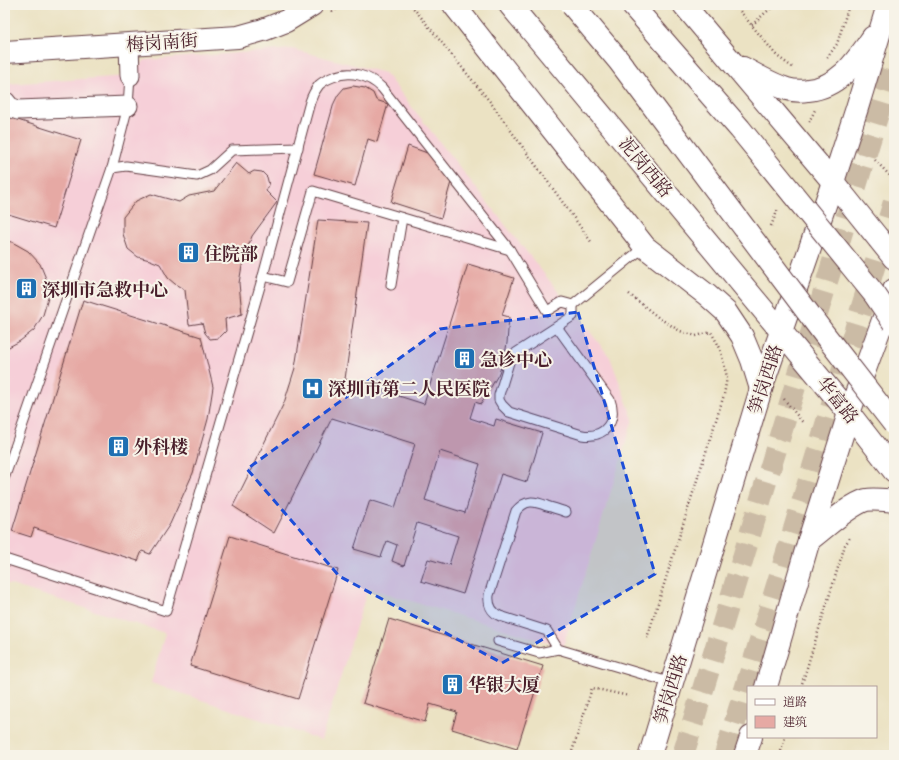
<svg xmlns="http://www.w3.org/2000/svg" width="899" height="760" viewBox="0 0 899 760" font-family="'EB Garamond','Noto Serif SC',serif">
<style>
.built{fill:#f6cfd8}
.building{fill:#e6a9a4;fill-rule:evenodd}
.lines{fill:none;stroke-linecap:round;stroke-linejoin:round}
.primary-tunnel{stroke:#cbbba5;stroke-width:22;stroke-dasharray:22 11;stroke-linecap:butt}
.service-casing{stroke:#623c42;stroke-width:11}
.minor-casing{stroke:#623c42;stroke-width:21}
.tertiary-casing{stroke:#623c42;stroke-width:24}
.primary-casing{stroke:#623c42;stroke-width:24}
.path{stroke:#623c42;stroke-width:2.5;stroke-dasharray:1 3;stroke-linecap:butt}
.service{stroke:#fff;stroke-width:9}
.minor{stroke:#fff;stroke-width:19}
.tertiary{stroke:#fff;stroke-width:22}
.primary{stroke:#fff;stroke-width:22}
.primary-bridge-casing{stroke:#623c42;stroke-width:24;stroke-linecap:butt}
.primary-bridge{stroke:#fff;stroke-width:22}
.marked{fill:#1d4ed8;fill-opacity:0.2;stroke:#1d4ed8;stroke-width:3;stroke-dasharray:8 5;stroke-linejoin:round}
.labels{text-anchor:middle;dominant-baseline:central;stroke-width:4;stroke-linejoin:round;paint-order:stroke}
.street-label{font-size:18px;fill:#4a1f2b;stroke:#f7f3e8}
.poi-label{font-size:18px;font-weight:bold;fill:#4a1f2b;stroke:#f7f3e8;text-anchor:start}
</style>
<rect width="100%" height="100%" fill="#f7f3e8"/>
<filter id="ink" filterUnits="userSpaceOnUse"><feTurbulence type="fractalNoise" baseFrequency=".025" numOctaves="2"/><feDisplacementMap in="SourceGraphic" scale="8" xChannelSelector="R" yChannelSelector="G"/><feConvolveMatrix kernelMatrix="1 2 1 2 8 2 1 2 1" color-interpolation-filters="sRGB"/></filter>
<filter id="wash" filterUnits="userSpaceOnUse"><feTurbulence type="fractalNoise" baseFrequency=".012" numOctaves="4" result="noise"/><feDisplacementMap in="SourceGraphic" scale="16" xChannelSelector="R" yChannelSelector="G"/><feGaussianBlur stdDeviation="0.9" result="paint"/><feColorMatrix in="noise" values="0 0 0 0 0 0 0 0 0 0 0 0 0 0 0 0 0 1.4 0 .05"/><feComposite in="paint" operator="in"/></filter>
<g filter="url(#wash)">
<rect width="100%" height="100%" fill="#ebe2c3"/>
<path class="built" d="M292,49L385,73L610,357L633,419L563,647L368,588L321,740L151,683L165,633L5,583V84L130,76L145,60Z"/>
<g id="blocks">
<g class="building">
<path d="M353,86L365,88L373,93L376,100L388,104L377,142L368,139L355,186L314,174L334,103L338,95L344,88Z"/>
<path d="M5,116L81,140L54,228L5,213Z"/>
<path d="M408,146L430,154L451,182L441,218L391,202Z"/>
<path d="M236,163L249,174L254,171L262,172L267,177L269,185L266,191L277,202L252,236L243,260L239,283L242,314L225,319L226,331L219,338L210,339L205,333L202,323L189,325L185,290L175,284L168,278L160,264L150,260L138,257L128,249L123,234V217L136,201L151,194L179,202L189,196L214,191Z"/>
<path d="M318,220L367,223L345,379L424,404L468,264L514,278L502,315L509,317L507,343L504,360L498,375L481,404L475,402L470,418L494,426L496,419L542,433L527,482L501,474L463,594L421,581L428,559L449,565L458,536L417,523L404,566L392,561L397,545L387,541L381,557L354,549L370,500L395,508L415,444L332,418L274,533L233,506L284,403L295,368ZM440,451L480,464L465,513L425,500Z"/>
<path d="M5,241L12,242L28,251L40,264L47,281L48,298L43,315L34,330L20,341L5,349Z"/>
<path d="M83,300L201,337L213,387L208,419L193,473L170,524L150,554L142,551L138,561L34,528L31,537L12,531Z"/>
<path d="M230,536L338,570L298,699L190,666Z"/>
<path d="M389,619L543,666L517,749L452,729L457,712L430,704L425,722L363,703Z"/>
</g>
</g>
</g>
<g filter="url(#ink)">
<use href="#blocks" fill-opacity="0" stroke="#623c42" stroke-width="1"/>
<g class="lines">
<g class="primary-tunnel">
<path d="M683,755L894,61"/>
<path d="M725,755L894,202"/>
</g>
<defs>
<g id="service">
<path d="M112,168L126,166L197,176L210,170L232,150L298,148"/>
<path d="M263,276L287,282L313,191L510,250"/>
<path d="M391,285L402,218"/>
<path d="M573,305L644,247"/>
<path d="M5,476L112,168L128,106L130,76"/>
<path d="M566,512C560,510 554,508 547,506C534,501 526,499 516,511L489,595C488,604 491,612 500,616L547,631L558,649L672,683"/>
<path d="M5,559L166,611L263,276L310,102C312,96 315,90 319,85C323,81 328,79 333,77C350,70 369,75 382,88L510,250L547,311L562,302L573,305V316L511,356L499,395V400L502,405L509,412L582,435C605,439 618,420 610,400L557,327"/>
<path d="M498,641L539,653L558,649"/>
</g>
<g id="minor">
<path d="M129,44L130,76"/>
<path d="M5,101L10,107L18,110L128,106"/>
</g>
<path id="tertiary" d="M5,52L238,37L263,30L286,21L312,5"/>
<g id="primary">
<path d="M454,5L645,247L707,295L726,312L742,336L752,360L761,389"/>
<path d="M510,5L849,413L894,471"/>
<path d="M684,5L833,182L894,258"/>
<path d="M743,68C756,75 773,85 787,89C794,91 802,91 808,90C840,87 856,61 873,37"/>
<path d="M809,540C824,529 849,505 866,500C872,499 888,500 894,501"/>
<path d="M766,687L809,540L849,413L894,290"/>
<path d="M650,755L761,389L833,182L857,108L888,5"/>
<path d="M745,755L751,737"/>
</g>
</defs>
<use href="#service" class="service-casing"/>
<use href="#minor" class="minor-casing"/>
<use href="#tertiary" class="tertiary-casing"/>
<use href="#primary" class="primary-casing"/>
<g class="path">
<path d="M411,5L491,103L592,243"/>
<path d="M735,5L777,56L792,67"/>
<path d="M332,12L342,5"/>
<path d="M752,25L764,14L775,5"/>
<path d="M827,58L837,44L849,5"/>
<path d="M809,122L815,110"/>
<path d="M875,160L894,180"/>
<path d="M771,226L778,209"/>
<path d="M629,294L659,318L680,331L696,336L711,332L720,348L727,377L724,395L647,638"/>
<path d="M784,399L804,424"/>
<path d="M801,687L845,545L851,536"/>
<path d="M571,755L592,688L629,696"/>
<path d="M780,755L785,737"/>
</g>
<use href="#service" class="service"/>
<use href="#minor" class="minor"/>
<use href="#tertiary" class="tertiary"/>
<use href="#primary" class="primary"/>
<defs>
<g id="primary-bridge">
<path d="M572,5L619,61L824,334L894,424"/>
<path d="M632,5L740,129L875,295L894,323"/>
</g>
</defs>
<use href="#primary-bridge" class="primary-bridge-casing"/>
<use href="#primary-bridge" class="primary-bridge"/>
</g>
</g>
<path class="marked" d="M578,312L655,574L502,663L339,576L247,469L440,329Z"/>
<defs>
<symbol id="building-square" viewBox="-11 -11 22 22"><rect x="-9" y="-9" width="18" height="18" rx="4" fill="#1f6fb2" stroke="#f7f3e8"/><path d="M-4-6H4V6H1V3H-1V6H-4ZM-2.5-4.3h1.7v1.8h-1.7ZM.8-4.3h1.7v1.8H.8ZM-2.5-1h1.7V.8h-1.7ZM.8-1h1.7V.8H.8Z" fill="#fff"/></symbol>
<symbol id="hospital-square" viewBox="-11 -11 22 22"><rect x="-9" y="-9" width="18" height="18" rx="4" fill="#1f6fb2" stroke="#f7f3e8"/><path d="M-5-5h3v3.5h4V-5h3V5h-3V1.5h-4V5h-3Z" fill="#fff"/></symbol>
</defs>
<g fill-rule="evenodd">
<use href="#building-square" x="176" y="240" width="25" height="25"/>
<use href="#building-square" x="14" y="276" width="25" height="25"/>
<use href="#building-square" x="452" y="346" width="25" height="25"/>
<use href="#hospital-square" x="300" y="376" width="25" height="25"/>
<use href="#building-square" x="106" y="434" width="25" height="25"/>
<use href="#building-square" x="440" y="672" width="25" height="25"/>
</g>
<g class="labels">
<g class="street-label">
<text transform="translate(162 42) rotate(-4)">梅岗南街</text>
<text transform="translate(646 167) rotate(50)">泥岗西路</text>
<text transform="translate(765 379) rotate(-72)">笋岗西路</text>
<text transform="translate(838 400) rotate(51)">华富路</text>
<text transform="translate(670 689) rotate(-73)">笋岗西路</text>
</g>
<g class="poi-label">
<text x="204" y="253">住院部</text>
<text x="42" y="289">深圳市急救中心</text>
<text x="480" y="359">急诊中心</text>
<text x="328" y="388">深圳市第二人民医院</text>
<text x="134" y="446">外科楼</text>
<text x="468" y="684">华银大厦</text>
</g>
</g>
<rect width="899" height="760" fill="none" stroke="#f7f3e8" stroke-width="20"/>
<rect x="747" y="686" width="130" height="52" fill="#f7f3e8" stroke="#b29e9c"/>
<rect x="755" y="699" width="20" height="6" fill="#ffffff" stroke="#b29e9c"/>
<text x="783" y="706" font-size="12" fill="#4a1f2b">道路</text>
<rect x="755" y="716" width="20" height="12" fill="#e6a9a4" stroke="#b29e9c"/>
<text x="783" y="726" font-size="12" fill="#4a1f2b">建筑</text>
</svg>
